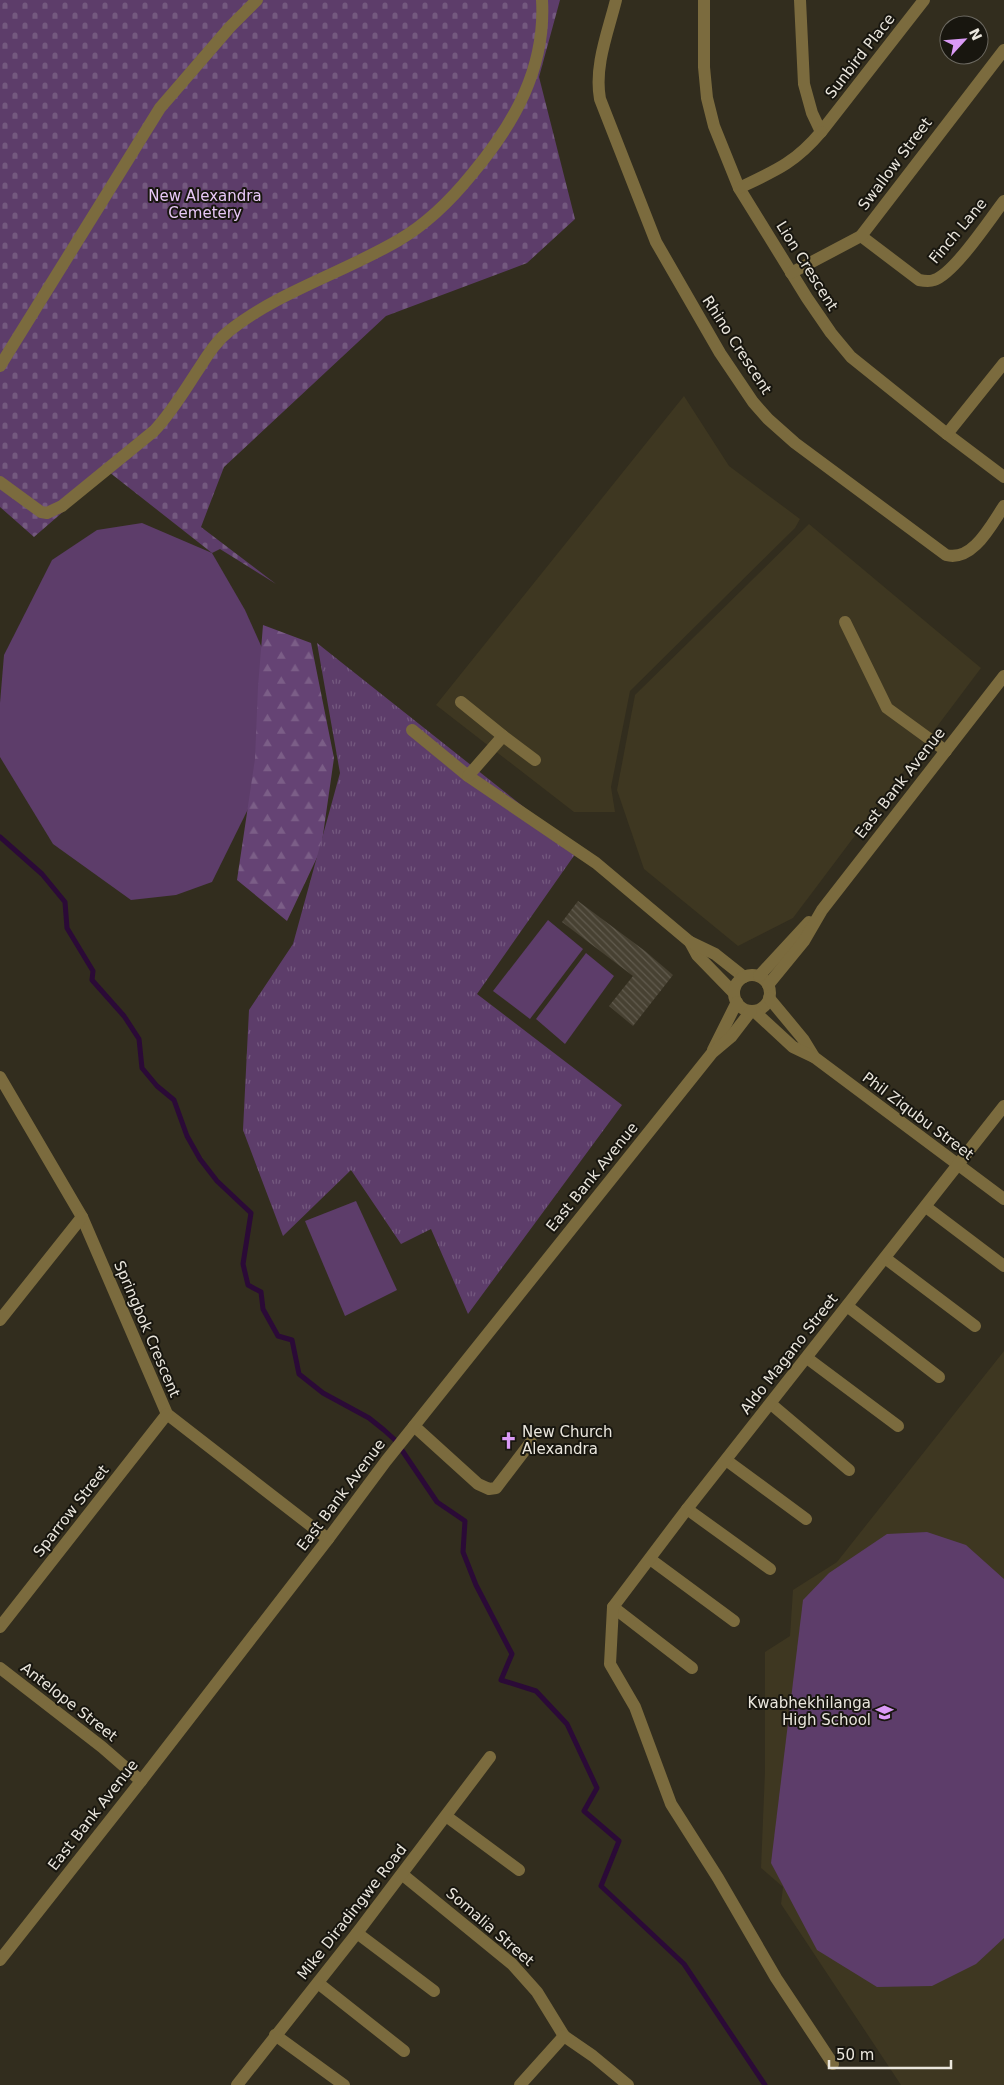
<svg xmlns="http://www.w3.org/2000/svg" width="1004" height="2085" viewBox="0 0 1004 2085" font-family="'DejaVu Sans',sans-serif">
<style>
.built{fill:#3e3721}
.grass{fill:#5d3d6a}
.forest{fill:url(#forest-firs)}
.cemetery{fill:url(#cemetery-stones)}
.park{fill:url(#park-tufts)}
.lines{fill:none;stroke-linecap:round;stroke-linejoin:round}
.stream{stroke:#2b0a37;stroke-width:5}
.building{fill:url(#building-back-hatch)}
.minor{stroke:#7b6b3e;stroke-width:12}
.labels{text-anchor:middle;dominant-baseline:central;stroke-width:4;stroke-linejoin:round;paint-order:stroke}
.street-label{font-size:15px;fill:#eae6dd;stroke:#18160f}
.park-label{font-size:15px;fill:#e8c8f6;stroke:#18160f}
.poi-label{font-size:15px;fill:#eae6dd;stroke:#18160f;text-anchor:start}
</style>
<defs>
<pattern id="forest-firs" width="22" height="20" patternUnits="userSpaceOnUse" patternTransform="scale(1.25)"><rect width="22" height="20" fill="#654374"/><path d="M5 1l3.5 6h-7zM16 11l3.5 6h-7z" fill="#7b5e87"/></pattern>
<pattern id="cemetery-stones" width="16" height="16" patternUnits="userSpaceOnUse" patternTransform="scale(1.25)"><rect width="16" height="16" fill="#5d3d6a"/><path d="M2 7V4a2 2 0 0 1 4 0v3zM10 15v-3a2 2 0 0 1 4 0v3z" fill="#74597f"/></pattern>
<pattern id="park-tufts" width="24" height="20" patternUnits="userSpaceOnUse" patternTransform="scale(1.25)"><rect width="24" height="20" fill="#5d3d6a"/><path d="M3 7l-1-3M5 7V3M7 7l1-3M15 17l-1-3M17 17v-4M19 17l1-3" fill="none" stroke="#74597f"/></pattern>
<pattern id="building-back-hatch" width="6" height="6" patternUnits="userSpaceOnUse" patternTransform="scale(1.25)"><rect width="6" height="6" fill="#474132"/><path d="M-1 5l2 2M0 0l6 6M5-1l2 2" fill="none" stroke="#625c4f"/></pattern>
</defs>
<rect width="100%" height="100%" fill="#322d1e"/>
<g class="built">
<path d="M684,396L729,466L800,519L795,528L630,691L611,787L615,812H574L436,705Z"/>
<path d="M809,524L981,668L793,918L738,946L644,869L617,790L635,695Z"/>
<path d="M1004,1351V2085H901L781,1904L783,1887L761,1868L765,1771V1652L790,1636L793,1590L837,1562Z"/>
</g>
<g class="grass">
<path d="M142,523L212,553L245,610L275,677L252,801L212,882L176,895L131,900L53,844L0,757V703L4,655L52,560L97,530Z"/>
<path d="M548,920L583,949L530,1019L493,991Z"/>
<path d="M586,953L614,976L565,1044L536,1019Z"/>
<path d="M356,1201L397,1290L345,1316L305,1221Z"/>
<path d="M927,1532L966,1545L1004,1579V1938L976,1964L932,1986L877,1987L817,1950L771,1863L803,1600L829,1573L887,1534Z"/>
</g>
<path class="forest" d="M263,625L311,643L334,758L321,849L287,921L237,880L255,759L258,687Z"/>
<path class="cemetery" d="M0,0H560L539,77L575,219L527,263L386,316L224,467L201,527L276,584L220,549L212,553L109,472L34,537L0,507Z"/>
<path class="park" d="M317,643L578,850L477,994L622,1105L468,1314L431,1229L401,1244L351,1170L283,1236L243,1130L249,1010L293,944L340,773Z"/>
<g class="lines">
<path class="stream" d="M0,837L42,874L65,902L67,928L93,971L92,980L124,1016L139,1039L142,1068L157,1086L174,1100L187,1136L200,1159L217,1181L251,1213L243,1264L248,1285L261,1292L263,1309L278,1336L292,1340L299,1374L323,1393L369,1418L384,1430L395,1440L437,1502L465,1521L463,1552L476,1585L512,1654L501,1680L536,1691L567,1724L597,1788L584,1811L619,1841L601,1886L684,1964L765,2085"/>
</g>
<path class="building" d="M578,901L645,951L673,975L633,1026L609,1006L633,976L562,922Z"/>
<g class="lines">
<g class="minor">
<path d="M616,0C608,32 594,66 600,99L656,242L720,353L753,402L768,419L795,443L946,555C973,562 991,525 1004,506"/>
<path d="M704,0V67L707,98L714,126L739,188L807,298L831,333L851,357L947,434L1004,477"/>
<path d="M800,0L804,84L812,113L821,132L924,0"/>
<path d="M739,188C775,171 795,163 821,132"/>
<path d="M861,236L919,280C924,281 929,282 934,280C954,274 990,219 1004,201"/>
<path d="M791,273L861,236L1004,50"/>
<path d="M0,366L160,108L230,27L257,0"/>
<path d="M947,434L1004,363"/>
<path d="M0,482L41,512L47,513L62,506L154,431C171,413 183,393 196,373C206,358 215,342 229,331C278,292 345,272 399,240C428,223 451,200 472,174C514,124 546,68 542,0"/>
<path d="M845,622L887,708L946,751"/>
<path d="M461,702L503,736"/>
<path d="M412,730L468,776L596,863L690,942L697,955L734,993"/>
<path d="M468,776L503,736L535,760"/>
<path d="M690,942L715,954L744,977"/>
<circle cx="752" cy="993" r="18"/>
<path d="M759,976L809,922"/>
<path d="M768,985L804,941L822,910L1004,676"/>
<path d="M769,998L803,1039L814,1057"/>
<path d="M754,1011L793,1047L814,1057L1004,1199"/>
<path d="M713,1050L737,1002"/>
<path d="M0,1077L82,1217L167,1414L328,1539"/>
<path d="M926,1207L1004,1266"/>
<path d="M885,1258L975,1326"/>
<path d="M847,1306L939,1377"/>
<path d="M0,1320L82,1217"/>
<path d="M807,1358L898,1426"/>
<path d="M771,1404L849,1470"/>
<path d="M414,1426L478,1484L489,1489L496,1488L531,1442"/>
<path d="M726,1460L806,1519"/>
<path d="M687,1509L770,1569"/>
<path d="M650,1559L734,1621"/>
<path d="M613,1607L692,1668"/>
<path d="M0,1627L167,1414"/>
<path d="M0,1668L102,1747L141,1781"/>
<path d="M446,1816L519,1870"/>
<path d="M403,1875L512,1964L537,1992L564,2036"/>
<path d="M357,1933L434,1991"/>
<path d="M0,1960L141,1781L328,1539L386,1461L712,1053L731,1037L751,1011"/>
<path d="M318,1983L404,2051"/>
<path d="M275,2035L344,2085"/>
<path d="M833,2064L776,1978L718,1878L671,1804L635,1707L610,1664L613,1607L687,1509L1004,1106"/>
<path d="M237,2085L357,1933L490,1757"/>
<path d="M520,2085L564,2036L593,2056L628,2085"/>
</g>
</g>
<defs>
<symbol id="church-bare" viewBox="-9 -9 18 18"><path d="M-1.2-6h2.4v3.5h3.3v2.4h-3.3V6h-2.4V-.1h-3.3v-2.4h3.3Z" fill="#da9af6" stroke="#18160f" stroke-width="2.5" paint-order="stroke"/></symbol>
<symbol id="school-bare" viewBox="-9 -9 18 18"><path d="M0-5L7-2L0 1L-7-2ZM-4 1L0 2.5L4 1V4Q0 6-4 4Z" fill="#da9af6" stroke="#18160f" stroke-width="2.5" paint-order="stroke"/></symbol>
</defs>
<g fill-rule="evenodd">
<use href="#church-bare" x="496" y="1428" width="25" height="25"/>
<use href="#school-bare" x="872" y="1700" width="25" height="25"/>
</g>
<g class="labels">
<g class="street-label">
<text transform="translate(860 56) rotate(-52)">Sunbird Place</text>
<text transform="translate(895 164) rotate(-53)">Swallow Street</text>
<text transform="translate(958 231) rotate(-50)">Finch Lane</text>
<text transform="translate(807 266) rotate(58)">Lion Crescent</text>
<text transform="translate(737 345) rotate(57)">Rhino Crescent</text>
<text transform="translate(900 783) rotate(-52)">East Bank Avenue</text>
<text transform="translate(918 1116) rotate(37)">Phil Ziqubu Street</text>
<text transform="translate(592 1177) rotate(-51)">East Bank Avenue</text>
<text transform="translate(147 1329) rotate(67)">Springbok Crescent</text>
<text transform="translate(789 1354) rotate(-52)">Aldo Magano Street</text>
<text transform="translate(341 1495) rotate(-53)">East Bank Avenue</text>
<text transform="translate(71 1511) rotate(-52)">Sparrow Street</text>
<text transform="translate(69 1702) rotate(38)">Antelope Street</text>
<text transform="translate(93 1815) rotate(-52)">East Bank Avenue</text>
<text transform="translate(352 1912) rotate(-52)">Mike Diradingwe Road</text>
<text transform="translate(490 1927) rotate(41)">Somalia Street</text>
</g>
<g class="park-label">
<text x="205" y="196">New Alexandra<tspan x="205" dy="17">Cemetery</tspan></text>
</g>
<g class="poi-label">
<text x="522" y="1432">New Church<tspan x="522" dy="17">Alexandra</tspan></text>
<text x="871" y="1703" text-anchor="end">Kwabhekhilanga<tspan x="871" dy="17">High School</tspan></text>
</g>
</g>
<g transform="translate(964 40) rotate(64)"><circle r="24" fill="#18160f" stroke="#6c6961"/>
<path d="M0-4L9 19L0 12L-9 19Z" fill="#da9af6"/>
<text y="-8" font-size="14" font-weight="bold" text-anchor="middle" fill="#eae6dd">N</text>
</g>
<path d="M829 2060v8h122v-8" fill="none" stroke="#eae6dd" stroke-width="2.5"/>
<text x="836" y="2060" font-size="15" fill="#eae6dd" stroke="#18160f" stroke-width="4" paint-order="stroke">50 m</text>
</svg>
